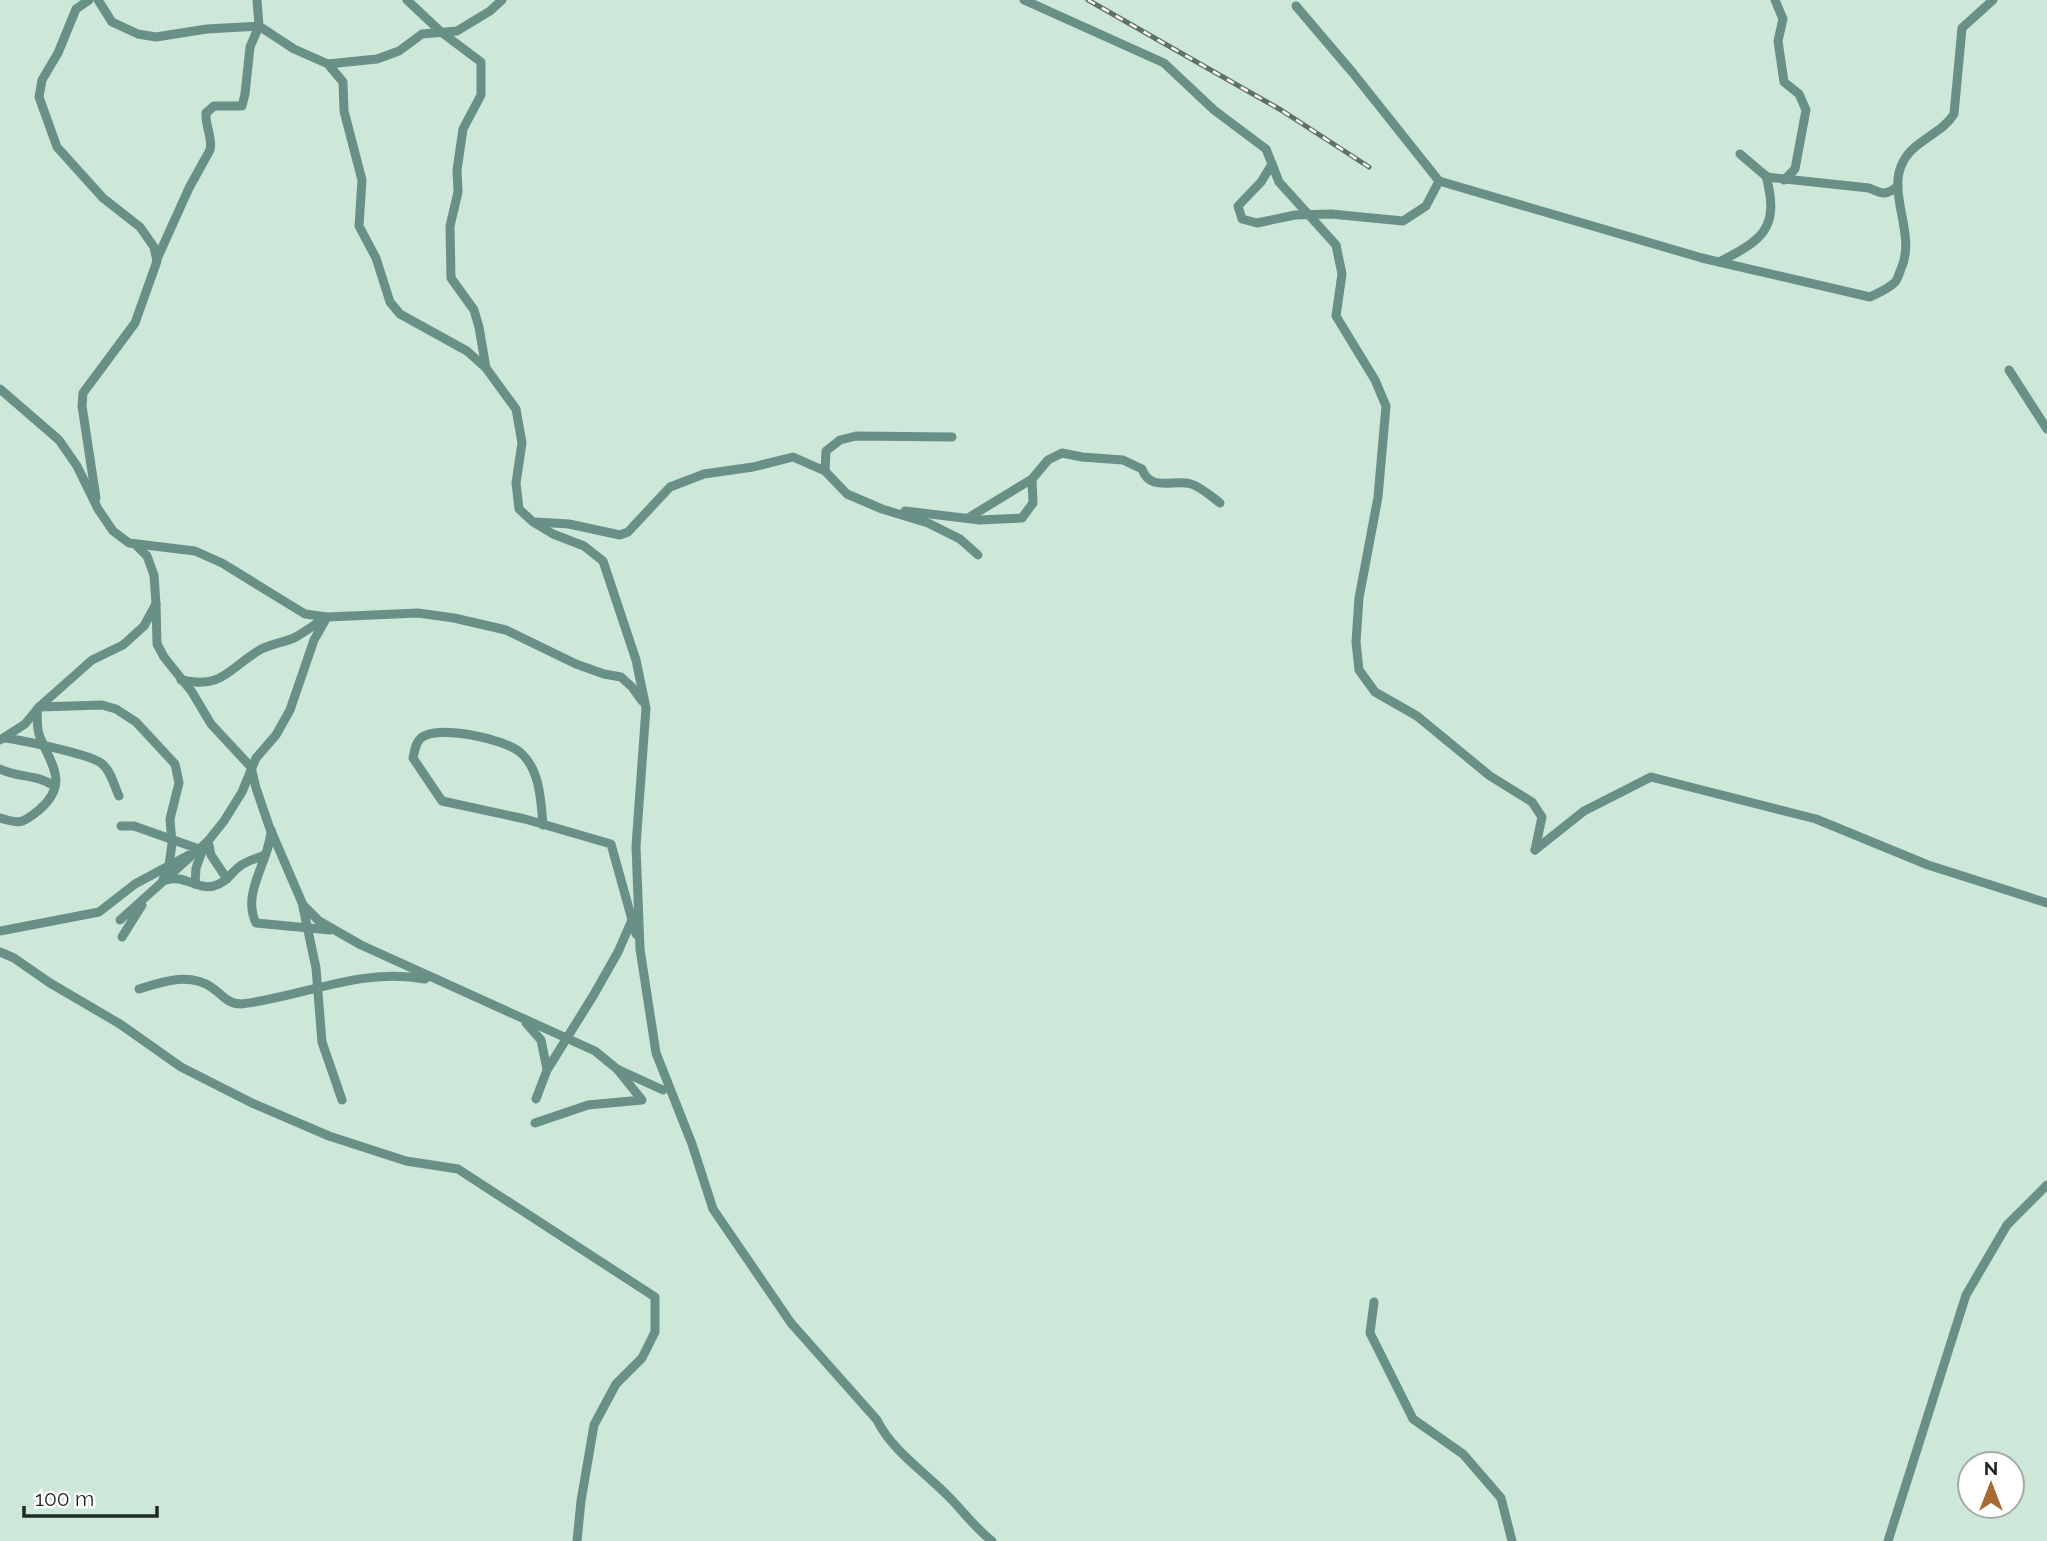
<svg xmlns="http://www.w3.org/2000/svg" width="2047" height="1541" viewBox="0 0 2047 1541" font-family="Raleway,sans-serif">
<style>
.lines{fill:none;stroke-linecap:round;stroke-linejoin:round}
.minor{stroke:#699087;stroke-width:9}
.rail-casing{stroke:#5f7066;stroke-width:5}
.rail{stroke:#fff;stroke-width:2.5;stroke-dasharray:8;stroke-linecap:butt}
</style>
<rect width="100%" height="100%" fill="#cde8d8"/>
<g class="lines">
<g class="minor">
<path d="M89,0L76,9L58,53L42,80L39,97L57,147L103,198L140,227L154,247L157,261L135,323L83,393L82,406L96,498"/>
<path d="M98,0L112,22L138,34L156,37L207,29L259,26L250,47L245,94L242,106H214L206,113C205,126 213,138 210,150L189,188L157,259"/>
<path d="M257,0L259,26L294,49L328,64L343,82L344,111L362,180L359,226L376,258L390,302L400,314L467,351L486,368L516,409L522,443L516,483L519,509L533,522L553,534L584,546L603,561L636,660L646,708L636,846L640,949L656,1053L692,1144L713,1209L791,1323L877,1420C892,1451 925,1472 949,1497C964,1512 975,1528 992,1541"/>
<path d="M407,0L441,32L481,62V95L463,129L457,170L458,192L450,226L451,278L474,310L479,327L486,368"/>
<path d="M1024,0L1164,63L1214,110L1266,149L1272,164L1261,182L1238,206L1242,219L1257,223L1295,215L1331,214L1403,221L1426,206L1439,181L1702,258L1870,297C1878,293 1888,289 1894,283C1898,280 1899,273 1901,269C1917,234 1886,193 1903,162C1914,140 1942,134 1954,114L1962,28L1993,0"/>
<path d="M1775,0L1783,19L1778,41L1784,82L1799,94L1806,110L1795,169L1784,180"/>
<path d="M1296,6L1353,73L1439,181"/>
<path d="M328,64L377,59L399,51L422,34L457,31L490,11L502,0"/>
<path d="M1740,154L1767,177L1869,188C1882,194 1886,196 1898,186"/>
<path d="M1272,164L1279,182L1336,245L1342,274L1336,316L1375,380L1386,406L1378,497L1359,598L1356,642L1359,670L1375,692L1417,716L1490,776L1532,802L1542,817L1535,850"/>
<path d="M1719,262C1763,240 1780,228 1766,176"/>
<path d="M2009,370L2047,429"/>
<path d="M0,389L59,440L77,466L98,509L113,531L129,543L195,551L222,563L305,614L327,617L418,613L454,618L506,630L576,664L604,674L621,677L632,687L642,701"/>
<path d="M825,471L826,451L840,440L856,436L952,437"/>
<path d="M905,511L980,520L1022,518L1033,503L1032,479L1048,460L1062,453L1082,457L1123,460L1142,469C1150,492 1173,479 1191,484C1201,487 1211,496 1220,503"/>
<path d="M968,518L1032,479"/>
<path d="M536,522L569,524L620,535L628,532L670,487L704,474L753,467L793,457L825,471L847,494L882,509L928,523L960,539L978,555"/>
<path d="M156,604L157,644L164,657L192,692L211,724L251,767L256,788L269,826L303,905L319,921L361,945L595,1051L617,1069"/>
<path d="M181,680C222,689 227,670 258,651C269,644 282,643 294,638C305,632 315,624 326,618"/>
<path d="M39,707L102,705L116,709L136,722L175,764L179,783L170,819L172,844L169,865L163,880"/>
<path d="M4,738C21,740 89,754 101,763C111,770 114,786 119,796"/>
<path d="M0,740L25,724L39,707L92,660L123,645L144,626L156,604L154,575L147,556L135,544"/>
<path d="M0,769C18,778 38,774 54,786"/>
<path d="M0,818C20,824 22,824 39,810C70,783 51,765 40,737C36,728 38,719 37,710"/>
<path d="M543,825C541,801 540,770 521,753C506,739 437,724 421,738C415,743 415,751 413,758L442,801L525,819L611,844L636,934"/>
<path d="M121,826H134L199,849"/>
<path d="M271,830C270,861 241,892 256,923L330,930"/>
<path d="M208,841L211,855L227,879"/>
<path d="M1535,850L1584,811L1651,777L1816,819L1928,865L2047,903"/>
<path d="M166,880C184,874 196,890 214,886C226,883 231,873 240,866C247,861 257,858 265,855"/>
<path d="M195,884L196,868L203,849"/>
<path d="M303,907L316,968L322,1042L342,1100"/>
<path d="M120,920L208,841L224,821L242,792L256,758L276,735L290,710L314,640L327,617"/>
<path d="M0,931L99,912L135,884L189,855"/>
<path d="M122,937L142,905"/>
<path d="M0,952L14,958L50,983L120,1024L181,1067L252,1103L329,1136L406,1161L458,1169L655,1297V1332L642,1358L616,1384L594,1425L581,1501L577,1541"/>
<path d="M139,989C162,982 189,972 211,987C222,994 227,1004 241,1004C302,997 361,967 425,979"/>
<path d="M526,1023L541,1040L547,1069"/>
<path d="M536,1099L547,1070L593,996L618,952L632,920"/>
<path d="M535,1123L588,1105L642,1100L617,1069L663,1090"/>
<path d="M1374,1302L1370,1333L1413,1419L1463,1454L1501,1498L1512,1541"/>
<path d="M1888,1541L1966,1295L2007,1225L2047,1185"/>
</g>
<defs>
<path id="rail" d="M1088,0L1281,110L1369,167"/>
</defs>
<use href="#rail" class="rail-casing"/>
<use href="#rail" class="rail"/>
</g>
<g transform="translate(1991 1485)"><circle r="33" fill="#ffffff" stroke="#a6aaa7" stroke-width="2"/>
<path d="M0-5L12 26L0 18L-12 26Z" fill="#a96a31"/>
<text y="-10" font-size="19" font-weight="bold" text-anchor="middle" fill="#202a24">N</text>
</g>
<path d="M24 1506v10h133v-10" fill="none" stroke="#202a24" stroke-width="3.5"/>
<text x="35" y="1506" font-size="21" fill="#202a24" stroke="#ffffff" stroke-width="5" paint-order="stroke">100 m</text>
</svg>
